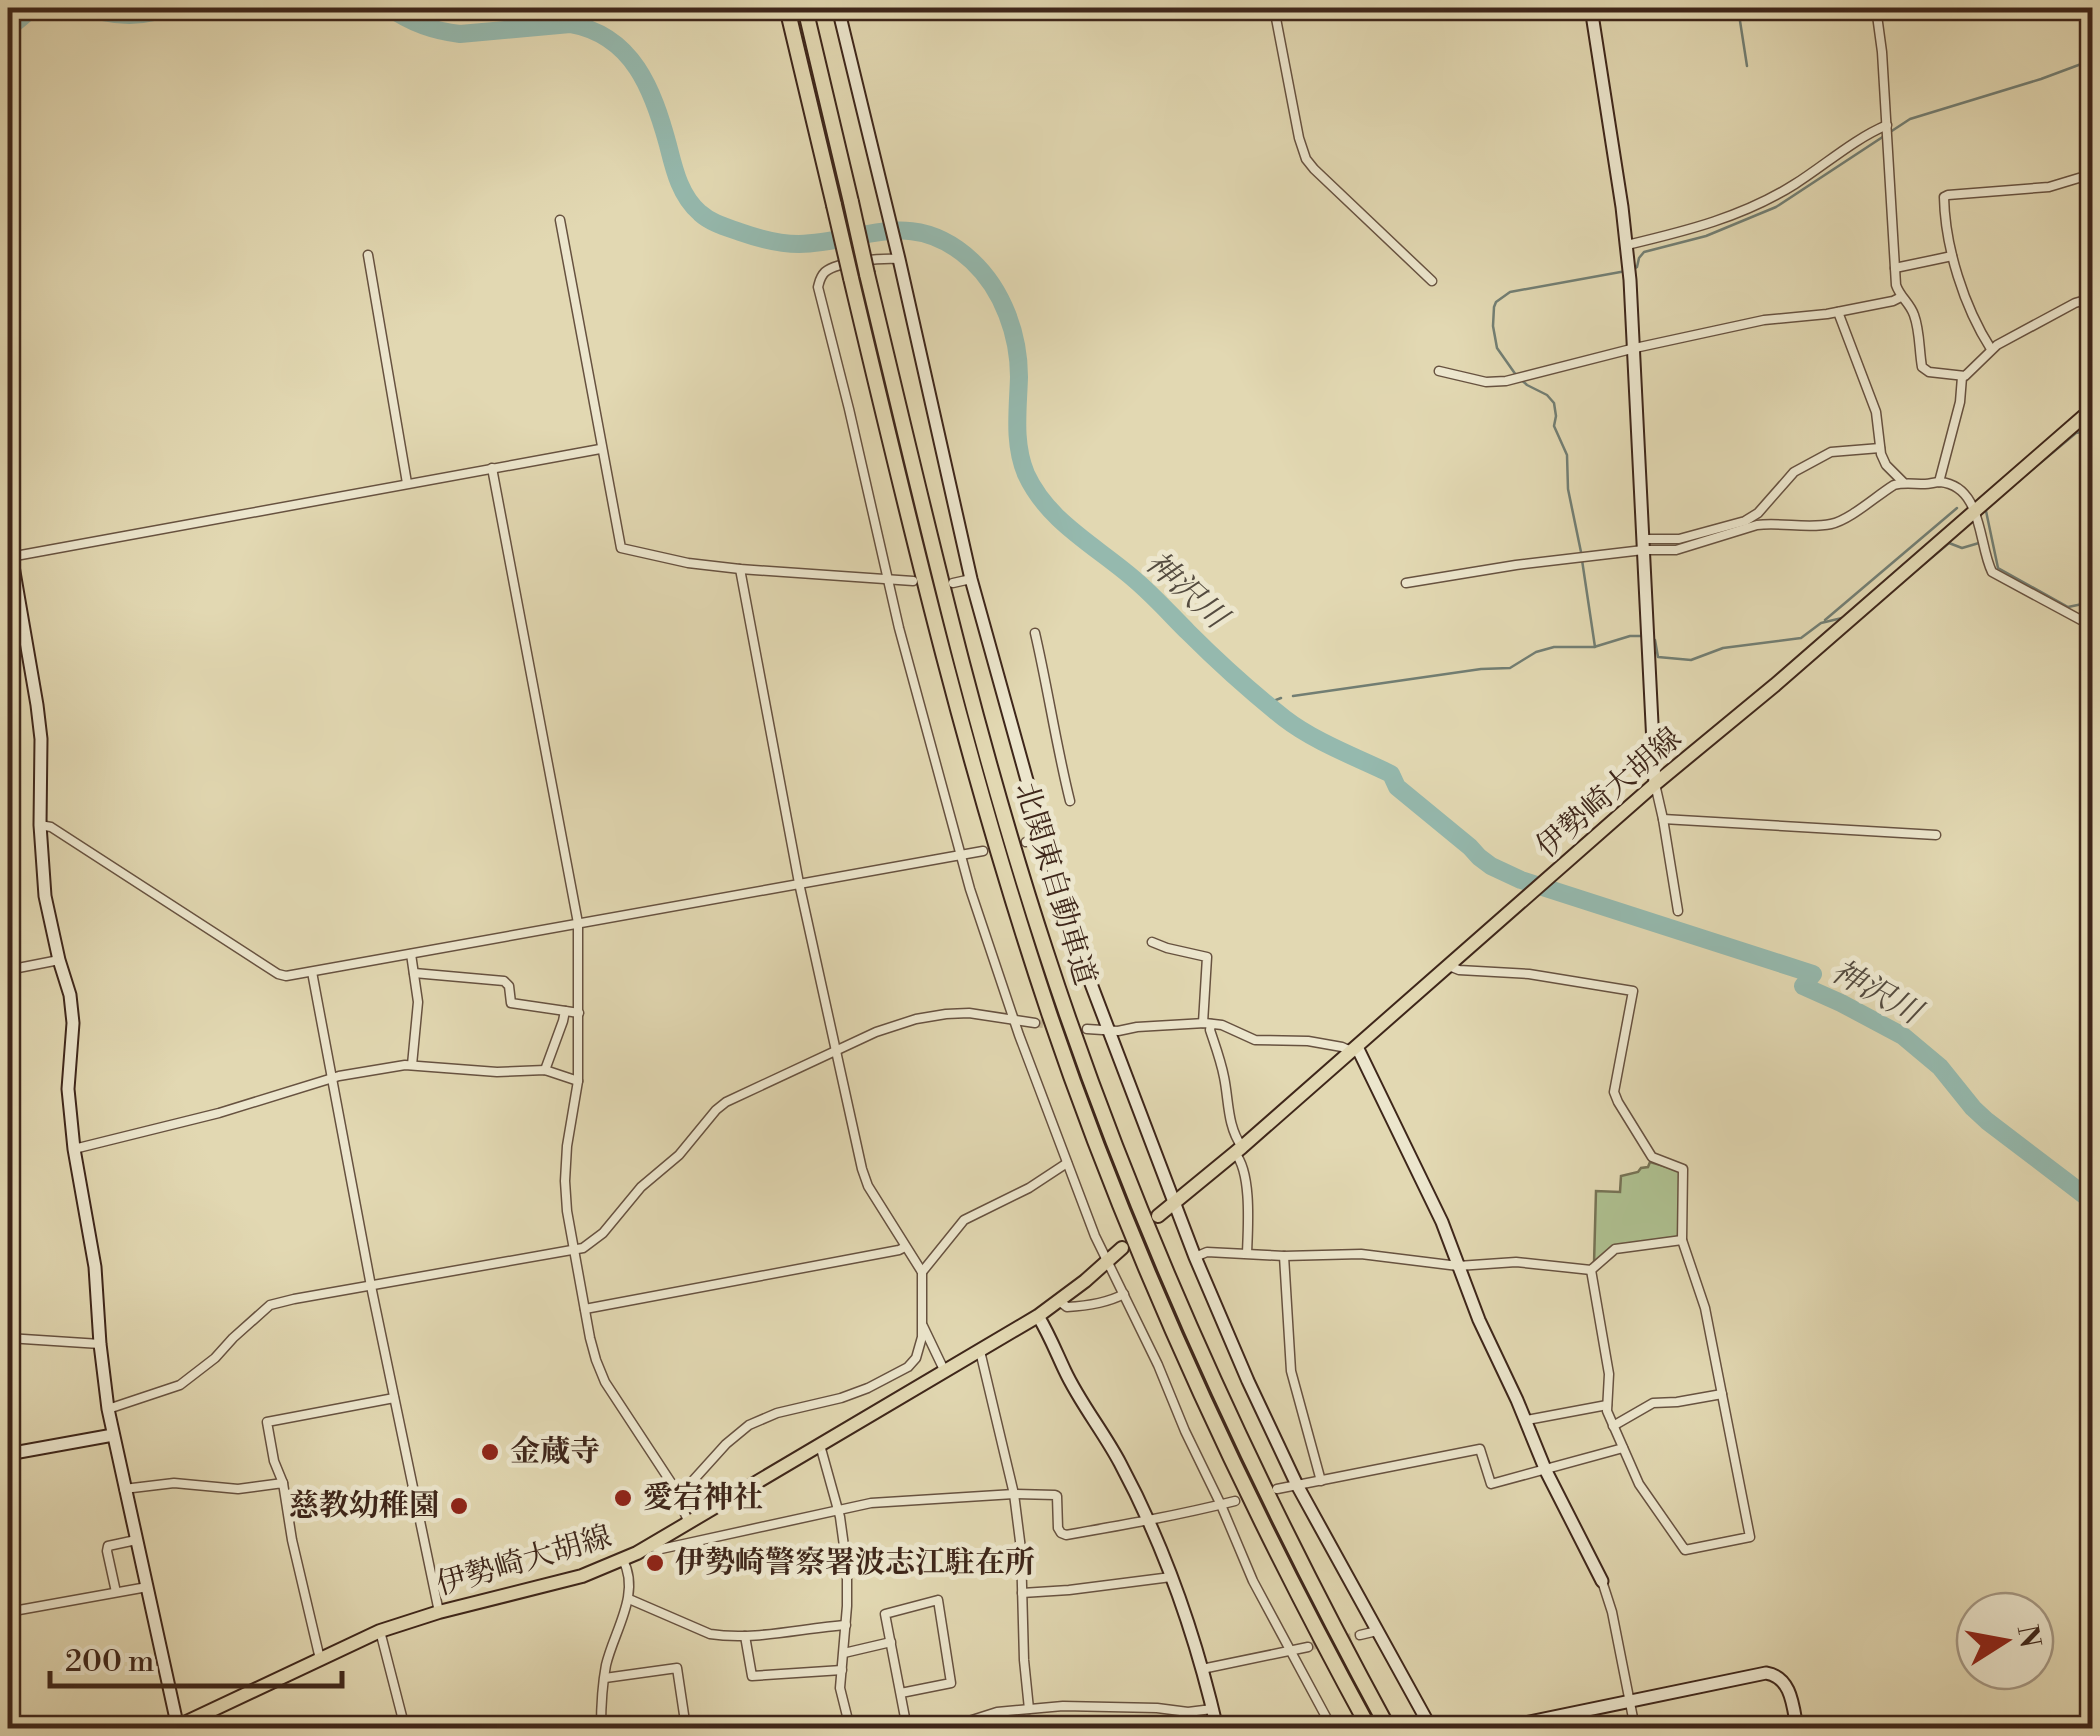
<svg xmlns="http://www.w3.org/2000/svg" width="2100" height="1736" viewBox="0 0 2100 1736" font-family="'Libre Bodoni','Noto Serif JP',serif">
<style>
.green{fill:#aec090;stroke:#767355;stroke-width:2.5}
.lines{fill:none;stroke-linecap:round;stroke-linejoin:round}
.stream{stroke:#727e73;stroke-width:2.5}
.canal{stroke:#95b9ae;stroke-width:10}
.river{stroke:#95b9ae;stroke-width:18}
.street-tunnel{stroke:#c1b494;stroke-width:8;stroke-dasharray:8 4;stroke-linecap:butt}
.street-casing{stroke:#675240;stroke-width:11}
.secondary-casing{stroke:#3e261a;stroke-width:15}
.primary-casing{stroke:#3e261a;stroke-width:16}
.highway-casing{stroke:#3e261a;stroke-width:18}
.street{stroke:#ece6cd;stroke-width:8}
.secondary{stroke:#ece6cd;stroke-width:11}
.primary{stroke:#e2d8b2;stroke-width:12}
.highway{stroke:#e2d8b2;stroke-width:14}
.highway-bridge-casing{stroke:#3e261a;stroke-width:18;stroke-linecap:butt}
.highway-bridge{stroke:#e2d8b2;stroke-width:14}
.poi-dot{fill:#8f2418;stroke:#ece6cd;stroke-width:4}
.labels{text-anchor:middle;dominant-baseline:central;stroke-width:10;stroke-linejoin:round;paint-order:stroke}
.street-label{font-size:30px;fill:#3e261a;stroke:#ece6cd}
.poi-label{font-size:30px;font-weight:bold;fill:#3e261a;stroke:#ece6cd;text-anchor:start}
.water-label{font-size:32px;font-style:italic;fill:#544b3f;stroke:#ece6cd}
</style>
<rect width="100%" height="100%" fill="#e2d8b2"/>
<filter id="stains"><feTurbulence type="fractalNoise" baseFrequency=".002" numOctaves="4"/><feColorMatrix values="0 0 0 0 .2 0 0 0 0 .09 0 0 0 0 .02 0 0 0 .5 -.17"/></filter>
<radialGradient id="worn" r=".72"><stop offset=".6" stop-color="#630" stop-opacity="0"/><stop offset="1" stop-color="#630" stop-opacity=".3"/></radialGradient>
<path class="green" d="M1650,1162L1681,1171L1678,1238L1612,1248L1594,1264L1596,1191L1620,1192L1621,1176L1638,1172L1641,1168L1648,1167Z"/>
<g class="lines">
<g class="stream">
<path d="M1738,8L1747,66"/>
<path d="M536,10L539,29"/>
<path d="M1634,269L1637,267L1639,258L1644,252L1706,236L1776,207L1910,119L2041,79L2092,60"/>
<path d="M2002,495L2076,433L2081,432"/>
<path d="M1986,511L1998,568L2068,607L2092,602"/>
<path d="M1581,552L1568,489L1567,455L1554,426L1556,416L1554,403L1547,395L1527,385L1516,375L1497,348L1493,326L1494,307L1496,302L1510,292L1626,271"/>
<path d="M1582,560L1595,647"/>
<path d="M1869,610L1949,543L1962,548L1979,543"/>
<path d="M1825,620L1957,508"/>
<path d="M1650,637L1655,640L1658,657L1691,660L1723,648L1801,638L1821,623L1842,618"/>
<path d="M1293,696L1481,669L1510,668L1536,652L1554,647H1594L1630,636H1642"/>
<path d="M1268,703L1281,698"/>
</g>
<g class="canal">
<path d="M74,8C109,20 142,25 175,8"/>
<path d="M8,34L39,8"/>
</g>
<path class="river" d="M390,8C411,23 434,31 460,34L570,24C633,35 653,90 668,145C674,169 680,196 700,213C711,223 726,227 740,232C760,239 779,244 799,244C865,242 913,206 972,261C1003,290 1019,335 1019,377C1018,410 1013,443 1026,474C1048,522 1096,546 1134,579C1153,595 1170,614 1188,632C1218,662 1250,691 1284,718C1315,742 1356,757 1391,774L1397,787L1470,847L1479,857L1491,866L1521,880L1813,974L1803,986L1841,1003L1903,1036L1940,1067L1973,1108L1987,1121L2092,1201"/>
<g class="street-tunnel">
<path d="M1035,1023L1087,1029"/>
<path d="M1308,1647L1360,1635"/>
</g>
<defs>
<g id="street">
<path d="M1274,8L1299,138L1306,159L1314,169L1432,281"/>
<path d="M1876,8L1882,52L1896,285C1900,297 1910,303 1914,315C1920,331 1919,350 1922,367L1929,372L1965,376L1997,345L2075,303L2092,298"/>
<path d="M2091,8L2092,39"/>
<path d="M8,22L27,8"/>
<path d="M560,220L621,548L688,563L740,569L913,581"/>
<path d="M1627,245C1686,231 1743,217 1795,184C1825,165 1854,139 1887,125"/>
<path d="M368,255L407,483"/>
<path d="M899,259C883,258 838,261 825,272C820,277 820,280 818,287L849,409L899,628L970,889L1019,1035L1095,1236L1158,1365L1185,1431L1221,1505L1253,1581L1332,1728"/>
<path d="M1895,268L1952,256"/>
<path d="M1838,312L1876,412L1881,454L1886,465L1903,482"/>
<path d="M1991,349C1964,307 1945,247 1944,197L1948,195L2049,187L2092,174"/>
<path d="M1439,371L1486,382L1506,381L1635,348L1764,320L1827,314L1893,301L1901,297"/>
<path d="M2082,418L2092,463"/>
<path d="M492,468L578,923V1081L567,1146L565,1181L567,1211L590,1338L596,1360L605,1382L672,1484L689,1523"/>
<path d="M1939,482L1960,402L1962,377"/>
<path d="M1642,539H1679L1745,521L1758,513L1794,472L1831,452L1880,448"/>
<path d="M10,557L600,449"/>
<path d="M953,583L971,579"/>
<path d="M1406,583L1516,565L1643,550H1676L1757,525C1782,522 1807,529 1831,524C1850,520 1876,496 1894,485C1904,482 1913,484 1925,484C1930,484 1935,482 1940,482C1983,486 1978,544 1992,572L2092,626"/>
<path d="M1035,633C1048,689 1056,745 1070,801"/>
<path d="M1655,784L1663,819L1678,911"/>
<path d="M1663,819L1936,835"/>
<path d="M40,825L51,827L278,974L286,976L983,851"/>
<path d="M1026,842L1043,838"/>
<path d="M1152,942L1167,948L1207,957L1203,1023"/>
<path d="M411,954L418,1002L412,1065"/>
<path d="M1449,966L1459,970L1529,974L1633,991L1614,1092L1618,1102L1652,1157L1683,1169L1682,1240L1705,1308L1750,1537L1685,1550L1639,1484L1607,1411L1609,1374L1591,1270"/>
<path d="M8,970L59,960"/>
<path d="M312,972L371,1286L439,1612"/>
<path d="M414,973L504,981L509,986L511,1003L579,1013"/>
<path d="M1211,1024L1210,1030C1215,1045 1221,1061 1224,1077C1229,1101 1227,1126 1242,1147"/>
<path d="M1087,1029L1118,1031L1137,1027L1205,1023L1222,1025L1255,1040L1308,1041L1342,1047L1351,1051"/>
<path d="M545,1070L563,1021L565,1011"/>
<path d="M74,1149L219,1113L339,1076L405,1065L497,1072L545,1070L578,1081"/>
<path d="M1235,1153C1252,1173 1248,1227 1247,1253"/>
<path d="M1284,1256L1291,1371L1321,1481"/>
<path d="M1195,1257L1207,1252L1284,1256L1361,1254L1458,1266L1516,1262L1591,1270L1615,1249L1682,1240"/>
<path d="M922,1272L964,1220L1029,1188L1067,1163"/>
<path d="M1059,1301L1067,1307C1087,1306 1107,1303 1124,1294"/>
<path d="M585,1309L899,1250L905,1247"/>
<path d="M923,1326L945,1372"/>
<path d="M8,1338L100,1344"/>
<path d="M980,1351L1014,1494L1021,1549L1024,1660L1029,1709"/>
<path d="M108,1409L180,1385L215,1358L233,1338L270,1305L294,1299L583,1248L603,1233L641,1187L679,1155L716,1110L726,1102L876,1032L916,1019L946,1014L969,1013L1035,1023"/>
<path d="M1527,1420L1607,1405"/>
<path d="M1613,1426L1653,1403L1677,1402L1722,1394"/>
<path d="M820,1445L840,1517L847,1568V1606L840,1688L850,1728"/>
<path d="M283,1483L274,1461L267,1422L394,1398"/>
<path d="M124,1489L174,1483L238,1489L283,1483L292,1540L320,1659"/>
<path d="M1277,1489L1480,1449L1491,1484L1623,1448"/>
<path d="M679,1496L726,1444L749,1425L777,1413L841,1398L868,1388L908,1367L916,1358L922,1337V1272L868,1186L862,1169L799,883L740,569"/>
<path d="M651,1546L661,1549L871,1503L1014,1494L1055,1495L1057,1496L1058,1528L1061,1533L1066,1535C1123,1525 1180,1515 1235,1501"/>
<path d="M1602,1581L1612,1612L1635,1728"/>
<path d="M116,1592L107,1551L108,1546L136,1540"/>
<path d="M1022,1593L1069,1590L1171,1577"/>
<path d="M629,1599L710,1634C754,1641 802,1628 846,1625"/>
<path d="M8,1612L147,1587"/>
<path d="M380,1631L405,1728"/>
<path d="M1360,1635L1377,1631"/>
<path d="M745,1636L752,1676L842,1670"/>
<path d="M844,1653L891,1642"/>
<path d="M1202,1669L1308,1647"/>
<path d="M605,1678L677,1668L686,1728"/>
<path d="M901,1693L951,1683L938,1600L885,1614L907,1728"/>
<path d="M601,1728C601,1707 602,1686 606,1665C614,1631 641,1594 623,1560"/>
<path d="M947,1728L997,1712L1063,1706L1157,1708L1188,1712L1212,1709"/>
</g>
<g id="secondary">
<path d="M838,8L899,259L971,579L1043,838L1085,968L1195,1257L1248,1381L1297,1485L1431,1728"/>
<path d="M1591,8L1622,207L1630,280L1655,784"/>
<path d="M8,537L37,705L41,739L40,825L45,896L59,960L70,995L73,1023L68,1089L74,1149L95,1267L100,1344L108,1409L178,1728"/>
<path d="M1357,1047L1442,1222L1479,1320L1517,1400L1546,1471L1602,1581"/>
<path d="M1038,1316C1049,1334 1056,1352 1065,1371C1080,1403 1103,1431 1120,1463C1164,1545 1196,1637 1217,1728"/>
<path d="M8,1454L113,1435"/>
<path d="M1501,1728L1766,1673C1792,1677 1793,1707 1797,1728"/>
</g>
<g id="primary">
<path d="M1158,1216L1242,1147L1655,784L1775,685L2092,409"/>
<path d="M174,1728L380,1631L439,1612L582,1576L637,1553L1038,1316L1085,1281L1122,1248"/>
</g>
<g id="highway">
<path d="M787,8L834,205"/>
<path d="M805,8L851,202"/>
<path d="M867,274C922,502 973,730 1046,952C1134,1222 1253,1480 1388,1728"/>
<path d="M851,278C910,526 968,772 1049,1013C1133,1261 1244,1499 1369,1728"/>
</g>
</defs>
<use href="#street" class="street-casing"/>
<use href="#secondary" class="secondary-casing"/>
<use href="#primary" class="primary-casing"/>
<use href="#highway" class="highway-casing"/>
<use href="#street" class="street"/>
<use href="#secondary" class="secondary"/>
<use href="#primary" class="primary"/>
<use href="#highway" class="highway"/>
<defs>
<g id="highway-bridge">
<path d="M851,202L867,274"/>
<path d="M834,205L851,278"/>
</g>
</defs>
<use href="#highway-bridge" class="highway-bridge-casing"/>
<use href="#highway-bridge" class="highway-bridge"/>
</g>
<g class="poi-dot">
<circle cx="490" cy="1452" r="10"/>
<circle cx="623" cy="1498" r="10"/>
<circle cx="459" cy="1506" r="10"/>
<circle cx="655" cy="1563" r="10"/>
</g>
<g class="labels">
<g class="street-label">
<text transform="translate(1609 793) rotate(-41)">伊勢崎大胡線</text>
<text transform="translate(1055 884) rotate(73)">北関東自動車道</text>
<text transform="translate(524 1561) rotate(-16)">伊勢崎大胡線</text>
</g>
<g class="poi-label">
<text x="510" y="1452">金蔵寺</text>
<text x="643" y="1498">愛宕神社</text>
<text x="439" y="1506" text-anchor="end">慈教幼稚園</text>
<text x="675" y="1563">伊勢崎警察署波志江駐在所</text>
</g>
<g class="water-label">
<text transform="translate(1186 590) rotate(42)">神沢川</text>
<text transform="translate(1876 992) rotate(29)">神沢川</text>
</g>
</g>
<rect width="2100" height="1736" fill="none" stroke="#e2d8b2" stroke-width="40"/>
<rect x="10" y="10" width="2080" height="1716" fill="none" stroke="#3e261a" stroke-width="5"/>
<rect x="20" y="20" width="2060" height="1696" fill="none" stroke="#3e261a" stroke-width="2.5"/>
<g transform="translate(2005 1641) rotate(79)"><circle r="48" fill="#ece6cd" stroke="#a69985" stroke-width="2.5"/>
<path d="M0-8L18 38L0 25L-18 38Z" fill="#8f2418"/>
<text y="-15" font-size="28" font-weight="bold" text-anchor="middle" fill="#3e261a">N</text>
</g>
<path d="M50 1671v15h292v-15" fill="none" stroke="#3e261a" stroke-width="5"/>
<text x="65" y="1671" font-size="30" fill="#3e261a" stroke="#ece6cd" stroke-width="8" paint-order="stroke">200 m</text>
<rect width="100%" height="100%" filter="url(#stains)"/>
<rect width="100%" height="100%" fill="url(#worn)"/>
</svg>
